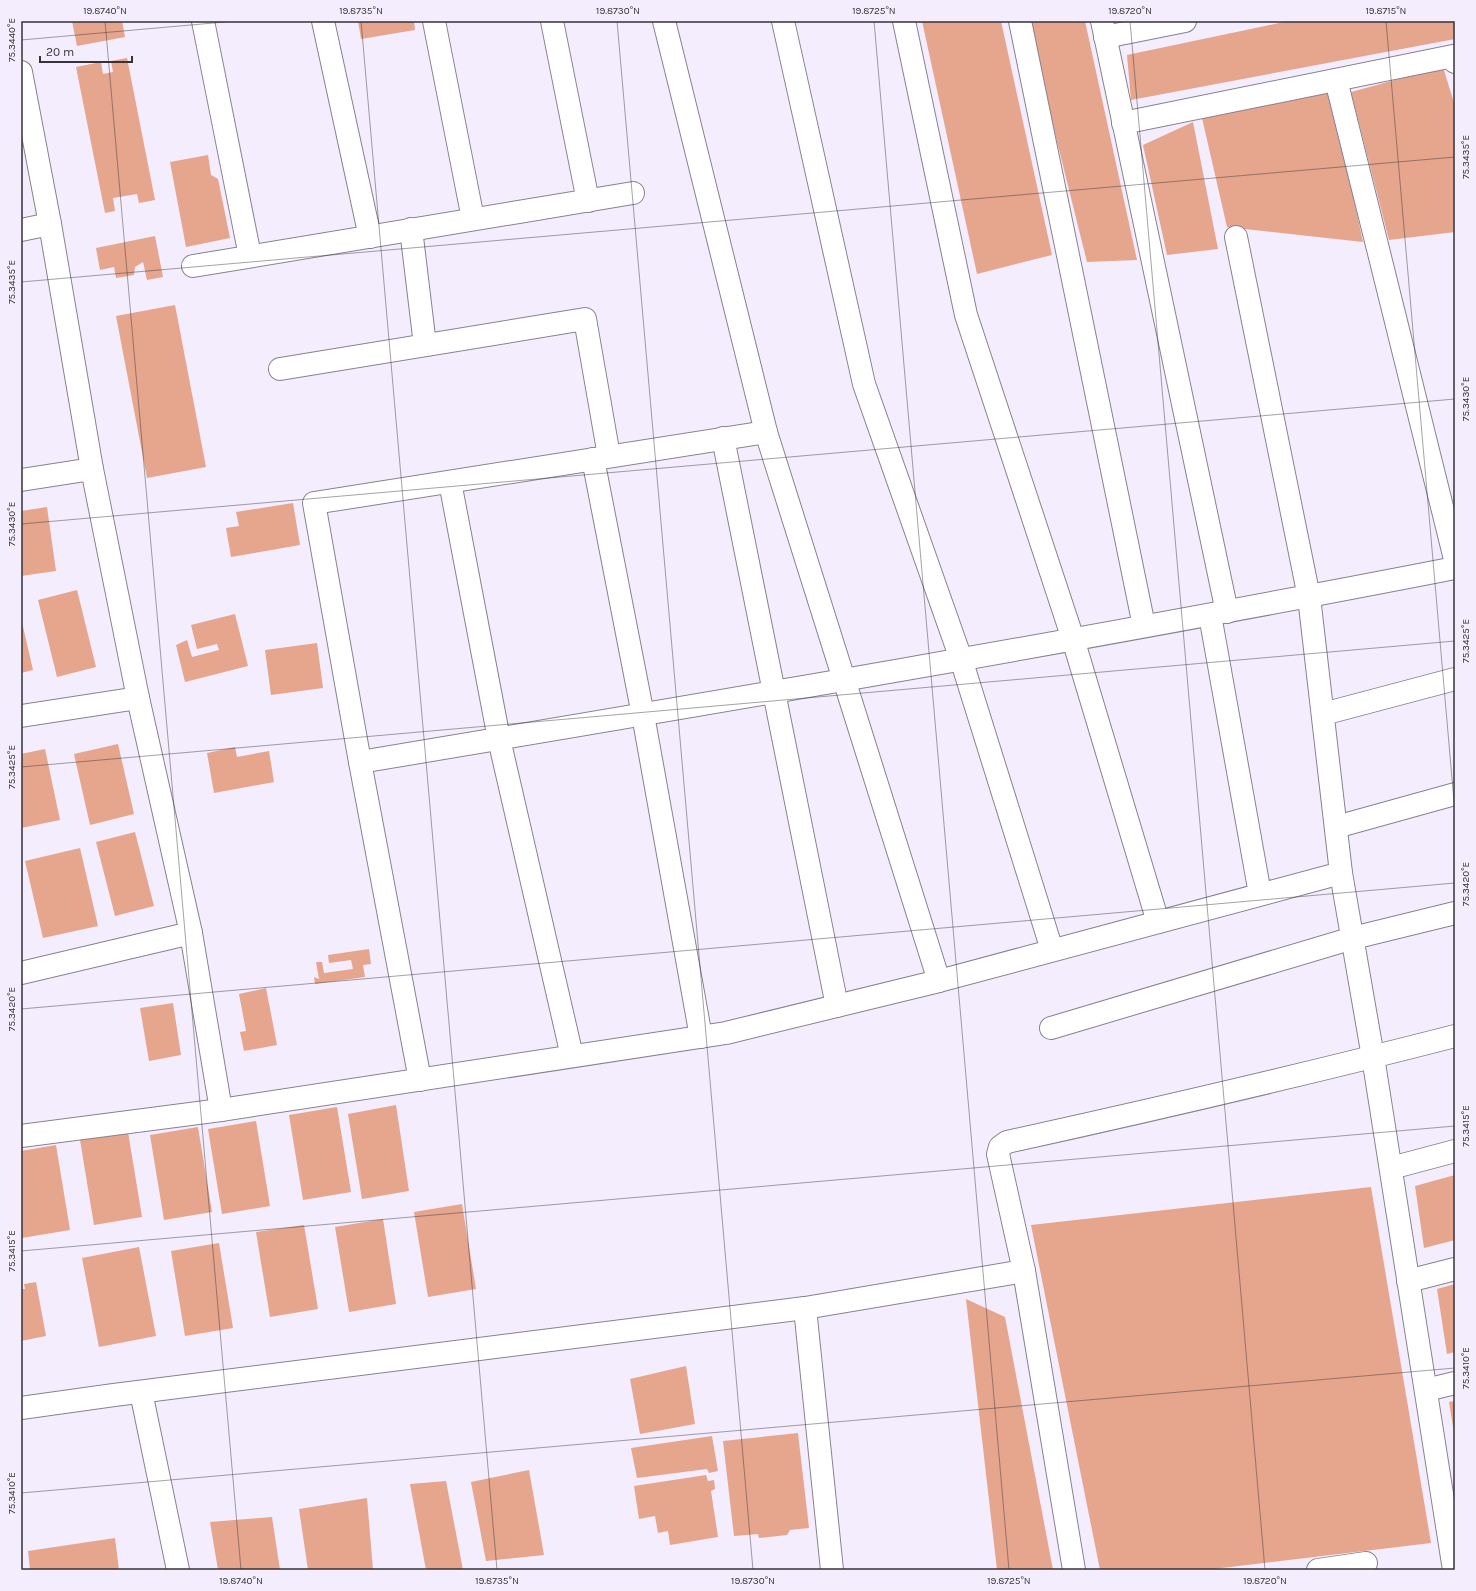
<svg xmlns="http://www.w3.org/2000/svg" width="1476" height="1591" viewBox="0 0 1476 1591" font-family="Karla,sans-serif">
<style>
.building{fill:#e6a58d}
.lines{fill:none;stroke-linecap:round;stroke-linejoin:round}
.minor-casing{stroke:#888290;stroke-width:24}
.minor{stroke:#fff;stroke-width:22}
.ticks{fill:none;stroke:#353238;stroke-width:1;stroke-opacity:0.45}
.neatline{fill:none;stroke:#353238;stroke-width:1.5}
.ticks-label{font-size:10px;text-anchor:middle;fill:#353238}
</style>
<rect width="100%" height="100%" fill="#f4edfd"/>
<g class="building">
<path d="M72,21H122L125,37L77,46Z"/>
<path d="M358,21H414L415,30L361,39Z"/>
<path d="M922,21H1001L1052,255L977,274Z"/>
<path d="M1027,21H1085L1137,260L1087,262Z"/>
<path d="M1289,21H1455V39L1131,100L1127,55Z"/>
<path d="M127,58L155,200L139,203L137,194L113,198L115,211L105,213L76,67L101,62L103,74L113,72L111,61Z"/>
<path d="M1443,67L1455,106V232L1389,240L1351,92Z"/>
<path d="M1331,92L1363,242L1227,227L1202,118Z"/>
<path d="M1193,122L1218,249L1167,255L1143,145Z"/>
<path d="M208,155L211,175L218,179L230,238L186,247L170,162Z"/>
<path d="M155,236L163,277L147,280L143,262L135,267L134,275L116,278L114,267L100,270L96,248Z"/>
<path d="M175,305L206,467L147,478L116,316Z"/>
<path d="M293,503L300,545L231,557L226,528L239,526L236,512Z"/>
<path d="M47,507L56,571L21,576V511Z"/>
<path d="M77,590L96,667L57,677L38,600Z"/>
<path d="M235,614L248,666L185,682L176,645L187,640L192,657L219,650L217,644L197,649L191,625Z"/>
<path d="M21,618L33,670L21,673Z"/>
<path d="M317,643L323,688L271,695L265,650Z"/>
<path d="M118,744L134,814L90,825L74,754Z"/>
<path d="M235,747L237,757L269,751L274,782L214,793L207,753Z"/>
<path d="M45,749L60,820L21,828V754Z"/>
<path d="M135,832L154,906L115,916L96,842Z"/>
<path d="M80,848L98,926L43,938L25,861Z"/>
<path d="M369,949L371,964L363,965L365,977L315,984L314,977L319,979L316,962H322L324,973L353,969L351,960L329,963L328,955Z"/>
<path d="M266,988L277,1045L244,1051L240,1032L246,1031L239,994Z"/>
<path d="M173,1003L181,1055L149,1061L140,1008Z"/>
<path d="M396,1105L409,1191L362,1199L348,1114Z"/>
<path d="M337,1107L351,1192L303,1200L289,1115Z"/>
<path d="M256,1121L270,1206L222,1214L208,1129Z"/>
<path d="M198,1127L212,1212L164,1220L150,1135Z"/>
<path d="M128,1132L142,1217L94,1225L80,1140Z"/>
<path d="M56,1145L70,1230L22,1238L21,1151Z"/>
<path d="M1455,1175V1240L1424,1248L1415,1186Z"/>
<path d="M1371,1187L1431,1543L1205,1570H1100L1031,1225Z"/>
<path d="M462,1204L476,1289L428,1297L414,1212Z"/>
<path d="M383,1219L396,1304L349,1312L335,1227Z"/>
<path d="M304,1225L318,1309L270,1317L256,1232Z"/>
<path d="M219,1243L233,1328L185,1336L171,1251Z"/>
<path d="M139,1247L156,1336L99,1347L82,1258Z"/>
<path d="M36,1282L46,1336L21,1341V1289H25L24,1284Z"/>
<path d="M1455,1284V1352L1447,1354L1437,1289Z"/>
<path d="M966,1299L1005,1317L1053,1570H997Z"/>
<path d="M686,1366L695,1424L640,1434L630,1379Z"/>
<path d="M1455,1401V1433H1454L1449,1402Z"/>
<path d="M798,1433L809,1528L790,1530L787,1535L759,1538L758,1534L734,1536L723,1441Z"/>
<path d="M712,1436L718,1471L709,1473L707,1469L637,1478L631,1448Z"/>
<path d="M529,1470L544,1555L486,1561L471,1482Z"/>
<path d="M706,1475L708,1481L714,1480L715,1489L711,1491L718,1537L670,1545L668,1531L658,1533L655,1516L639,1519L634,1486Z"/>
<path d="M446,1481L463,1570H426L410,1484Z"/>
<path d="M367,1498L373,1570H308L299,1509Z"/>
<path d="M272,1517L280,1570H218L210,1522Z"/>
<path d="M115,1538L119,1570H30L28,1551Z"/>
</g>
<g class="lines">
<defs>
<g id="minor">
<path d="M203,21L250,256"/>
<path d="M323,21L370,237"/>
<path d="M434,21L473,219"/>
<path d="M552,21L588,201"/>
<path d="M664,21L766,432L939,981"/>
<path d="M783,21L864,384L961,659L1052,950"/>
<path d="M904,21L966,315L1073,639L1158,922"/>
<path d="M1020,21L1144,626"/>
<path d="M1102,21L1227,612"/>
<path d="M1105,37L1185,21"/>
<path d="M21,72L50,224L92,469L138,698L191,933L221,1110"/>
<path d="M1336,80L1455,559"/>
<path d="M1123,123L1453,56L1455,62"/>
<path d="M411,229L425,345"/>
<path d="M21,230L50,224"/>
<path d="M1236,237L1309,597L1341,873L1373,1057L1454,1570"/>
<path d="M193,266L633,193"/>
<path d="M280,369L585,319L609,456"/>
<path d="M723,438L837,1006"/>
<path d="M593,459L643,715L701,1037"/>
<path d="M21,480L92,469"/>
<path d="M450,482L499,739L572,1056"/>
<path d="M1210,615L1260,894"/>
<path d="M1323,714L1455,679"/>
<path d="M21,716L138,698"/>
<path d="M360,762C725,701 1091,639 1455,568"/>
<path d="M1336,827L1455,794"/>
<path d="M21,973L191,933"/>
<path d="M1051,1028L1353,938L1455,913"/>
<path d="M420,1080L360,762L314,503L766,432"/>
<path d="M21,1136L221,1110L726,1033L939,981L1341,873"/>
<path d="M1391,1168L1455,1151"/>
<path d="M1408,1281L1455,1269"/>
<path d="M805,1308L832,1570"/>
<path d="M1426,1390L1455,1383"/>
<path d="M141,1392L178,1570"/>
<path d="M21,1408L114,1395L805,1308L1024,1271"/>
<path d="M1074,1570L1024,1271L998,1154L1000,1147L1007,1142C1157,1109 1307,1074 1455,1036"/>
<path d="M1318,1570L1366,1563"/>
</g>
</defs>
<use href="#minor" class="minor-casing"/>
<use href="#minor" class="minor"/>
</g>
<path class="ticks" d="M105,21L241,1570M361,21L497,1570M617,21L753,1570M874,21L1009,1570M1130,21L1265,1570M1386,21L1455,813M21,40L236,21M21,282L1455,157M21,524L1455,399M21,767L1455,641M21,1009L1455,883M21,1251L1455,1126M21,1493L1455,1368"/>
<rect width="1476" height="1591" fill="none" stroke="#f4edfd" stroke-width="44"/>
<path d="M40 56v6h92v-6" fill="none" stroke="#353238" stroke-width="2"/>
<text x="46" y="56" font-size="12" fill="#353238" stroke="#f4edfd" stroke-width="3" paint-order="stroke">20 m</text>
<rect x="22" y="22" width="1432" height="1547" class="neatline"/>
<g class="ticks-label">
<text x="105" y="14">19.8740°N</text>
<text x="361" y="14">19.8735°N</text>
<text x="618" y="14">19.8730°N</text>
<text x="874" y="14">19.8725°N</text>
<text x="1130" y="14">19.8720°N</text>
<text x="1386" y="14">19.8715°N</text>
<text transform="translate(11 40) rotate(-90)" y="4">75.3440°E</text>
<text transform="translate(1465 157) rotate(-90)" y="4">75.3435°E</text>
<text transform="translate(11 282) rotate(-90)" y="4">75.3435°E</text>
<text transform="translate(1465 399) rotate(-90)" y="4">75.3430°E</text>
<text transform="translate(11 524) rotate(-90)" y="4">75.3430°E</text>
<text transform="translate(1465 641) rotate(-90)" y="4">75.3425°E</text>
<text transform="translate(11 767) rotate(-90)" y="4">75.3425°E</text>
<text transform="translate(1465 884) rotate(-90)" y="4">75.3420°E</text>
<text transform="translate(11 1009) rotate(-90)" y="4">75.3420°E</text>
<text transform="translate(1465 1126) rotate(-90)" y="4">75.3415°E</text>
<text transform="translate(11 1251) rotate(-90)" y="4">75.3415°E</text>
<text transform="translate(1465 1368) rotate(-90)" y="4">75.3410°E</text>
<text transform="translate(11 1493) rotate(-90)" y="4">75.3410°E</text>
<text x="241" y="1584">19.8740°N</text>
<text x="497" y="1584">19.8735°N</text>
<text x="753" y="1584">19.8730°N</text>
<text x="1009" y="1584">19.8725°N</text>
<text x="1265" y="1584">19.8720°N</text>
</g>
</svg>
